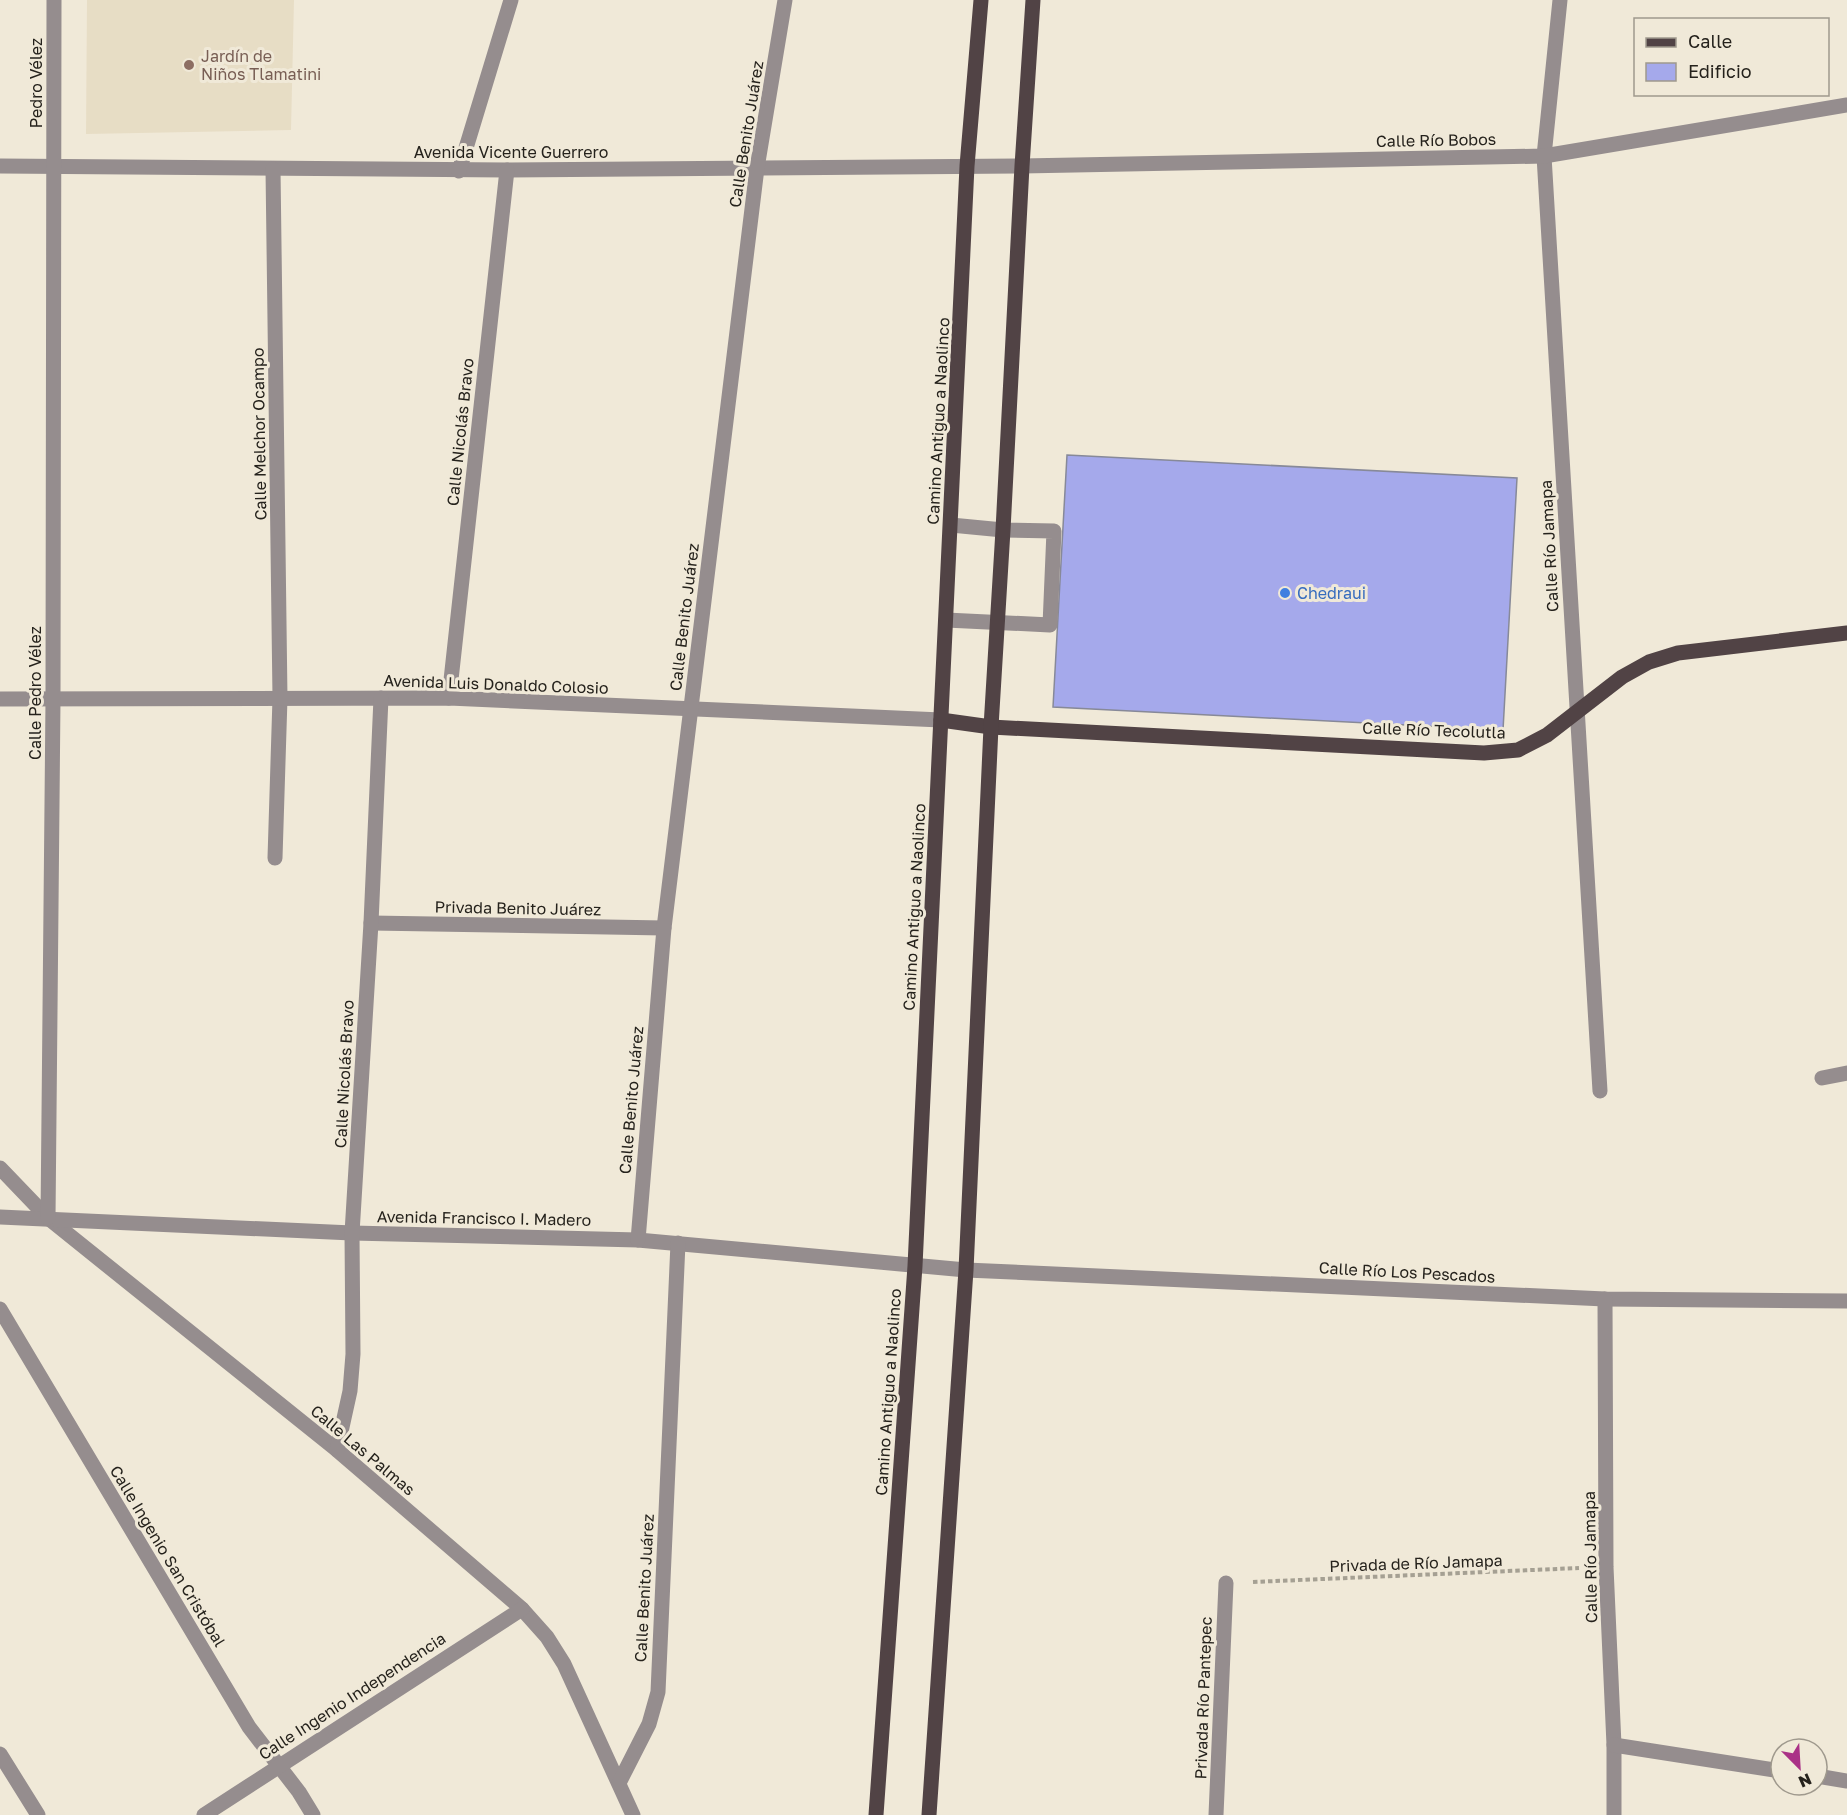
<svg xmlns="http://www.w3.org/2000/svg" width="1847" height="1815" viewBox="0 0 1847 1815" font-family="'Golos Text',sans-serif">
<style>
.built{fill:#e7ddc5}
.building{fill:#a5a9eb;stroke:#878998;stroke-width:1.5}
.lines{fill:none;stroke-linecap:round;stroke-linejoin:round}
.path{stroke:#a5a093;stroke-width:4;stroke-dasharray:4.5 3;stroke-linecap:butt}
.minor{stroke:#958d8e;stroke-width:15}
.major{stroke:#514345;stroke-width:15}
.education-dot{fill:#8d6e63;stroke:#f0e9d8;stroke-width:2}
.shop-dot{fill:#3f7fe0;stroke:#f0e9d8;stroke-width:2}
.labels{text-anchor:middle;dominant-baseline:central;stroke-width:6;stroke-linejoin:round;paint-order:stroke}
.education-label{font-size:16px;fill:#785e54;stroke:#f0e9d8;text-anchor:start}
.street-label{font-size:16px;fill:#25221c;stroke:#f0e9d8}
.shop-label{font-size:16px;fill:#366cbe;stroke:#f0e9d8;text-anchor:start}
</style>
<rect width="100%" height="100%" fill="#f0e9d8"/>
<path class="built" d="M87,0H294L291,130L86,134Z"/>
<path class="building" d="M1067,455L1517,478L1503,730L1053,707Z"/>
<g class="lines">
<path class="path" d="M1253,1582L1579,1568"/>
<g class="minor">
<path d="M1560,0L1544,156L1600,1091"/>
<path d="M0,166L507,170L1022,166L1544,156L1847,105"/>
<path d="M273,169L280,698L275,858"/>
<path d="M459,171L511,0"/>
<path d="M946,620L1050,625L1054,531L1003,530L951,525"/>
<path d="M449,698L507,170"/>
<path d="M0,699L449,698L941,720"/>
<path d="M371,923L664,928"/>
<path d="M1822,1078L1847,1073"/>
<path d="M0,1168L48,1218L337,1450L522,1609L547,1637L564,1664L633,1815"/>
<path d="M0,1217L352,1233L638,1240L966,1270L1605,1299L1847,1301"/>
<path d="M48,1218L53,700L54,0"/>
<path d="M638,1240L664,928L757,168L785,0"/>
<path d="M1605,1299L1606,1567L1614,1745V1815"/>
<path d="M0,1309L249,1727L299,1792L313,1815"/>
<path d="M337,1450L350,1391L353,1354L352,1233L371,923L381,698"/>
<path d="M1614,1745L1781,1771"/>
<path d="M0,1754L38,1815"/>
<path d="M1817,1776L1847,1781"/>
<path d="M619,1783L649,1724L658,1692L678,1243"/>
<path d="M204,1815L522,1609"/>
<path d="M1216,1815L1226,1583"/>
</g>
<g class="major">
<path d="M941,720L991,727L1484,753L1518,750L1547,735L1622,677L1649,662L1678,653L1847,633"/>
<path d="M876,1815L915,1266L967,166L981,0"/>
<path d="M929,1815L966,1270L991,727L1003,530L1022,166L1033,0"/>
</g>
</g>
<circle class="education-dot" cx="189" cy="65" r="6"/>
<circle class="shop-dot" cx="1285" cy="593" r="6"/>
<g class="labels">
<g class="education-label">
<text x="201" y="56">Jardín de<tspan x="201" dy="18">Niños Tlamatini</tspan></text>
</g>
<g class="street-label">
<text transform="translate(36 83) rotate(-90)">Pedro Vélez</text>
<text transform="translate(746 134) rotate(-81)">Calle Benito Juárez</text>
<text transform="translate(1436 140) rotate(-1)">Calle Río Bobos</text>
<text x="511" y="152">Avenida Vicente Guerrero</text>
<text transform="translate(938 421) rotate(-87)">Camino Antiguo a Naolinco</text>
<text transform="translate(460 432) rotate(-84)">Calle Nicolás Bravo</text>
<text transform="translate(259 434) rotate(-91)">Calle Melchor Ocampo</text>
<text transform="translate(1549 546) rotate(-93)">Calle Río Jamapa</text>
<text transform="translate(684 617) rotate(-83)">Calle Benito Juárez</text>
<text transform="translate(496 684) rotate(2)">Avenida Luis Donaldo Colosio</text>
<text transform="translate(35 693) rotate(-90)">Calle Pedro Vélez</text>
<text transform="translate(1434 730) rotate(2)">Calle Río Tecolutla</text>
<text transform="translate(914 907) rotate(-87)">Camino Antiguo a Naolinco</text>
<text transform="translate(518 908) rotate(1)">Privada Benito Juárez</text>
<text transform="translate(344 1074) rotate(-87)">Calle Nicolás Bravo</text>
<text transform="translate(631 1100) rotate(-85)">Calle Benito Juárez</text>
<text transform="translate(484 1218) rotate(1)">Avenida Francisco I. Madero</text>
<text transform="translate(1407 1272) rotate(3)">Calle Río Los Pescados</text>
<text transform="translate(888 1392) rotate(-86)">Camino Antiguo a Naolinco</text>
<text transform="translate(363 1450) rotate(40)">Calle Las Palmas</text>
<text transform="translate(168 1556) rotate(59)">Calle Ingenio San Cristóbal</text>
<text transform="translate(1590 1557) rotate(-91)">Calle Río Jamapa</text>
<text transform="translate(1416 1563) rotate(-2)">Privada de Río Jamapa</text>
<text transform="translate(644 1588) rotate(-87)">Calle Benito Juárez</text>
<text transform="translate(352 1696) rotate(-33)">Calle Ingenio Independencia</text>
<text transform="translate(1203 1698) rotate(-88)">Privada Río Pantepec</text>
</g>
<g class="shop-label">
<text x="1297" y="593">Chedraui</text>
</g>
</g>
<rect x="1634" y="18" width="195" height="78" fill="#f0e9d8" stroke="#9f998d" stroke-width="1.5"/>
<rect x="1646" y="38" width="30" height="9" fill="#514345" stroke="#9f998d" stroke-width="1.5"/>
<text x="1688" y="48" font-size="18" fill="#25221c">Calle</text>
<rect x="1646" y="63" width="30" height="18" fill="#a5a9eb" stroke="#9f998d" stroke-width="1.5"/>
<text x="1688" y="78" font-size="18" fill="#25221c">Edificio</text>
<g transform="translate(1799 1767) rotate(156)"><circle r="28" fill="#f0e9d8" stroke="#9f998d" stroke-width="1.5"/>
<path d="M0-4.5L10 22L0 15L-10 22Z" fill="#aa3187"/>
<text y="-9" font-size="16" font-weight="bold" text-anchor="middle" fill="#25221c">N</text>
</g>
</svg>
